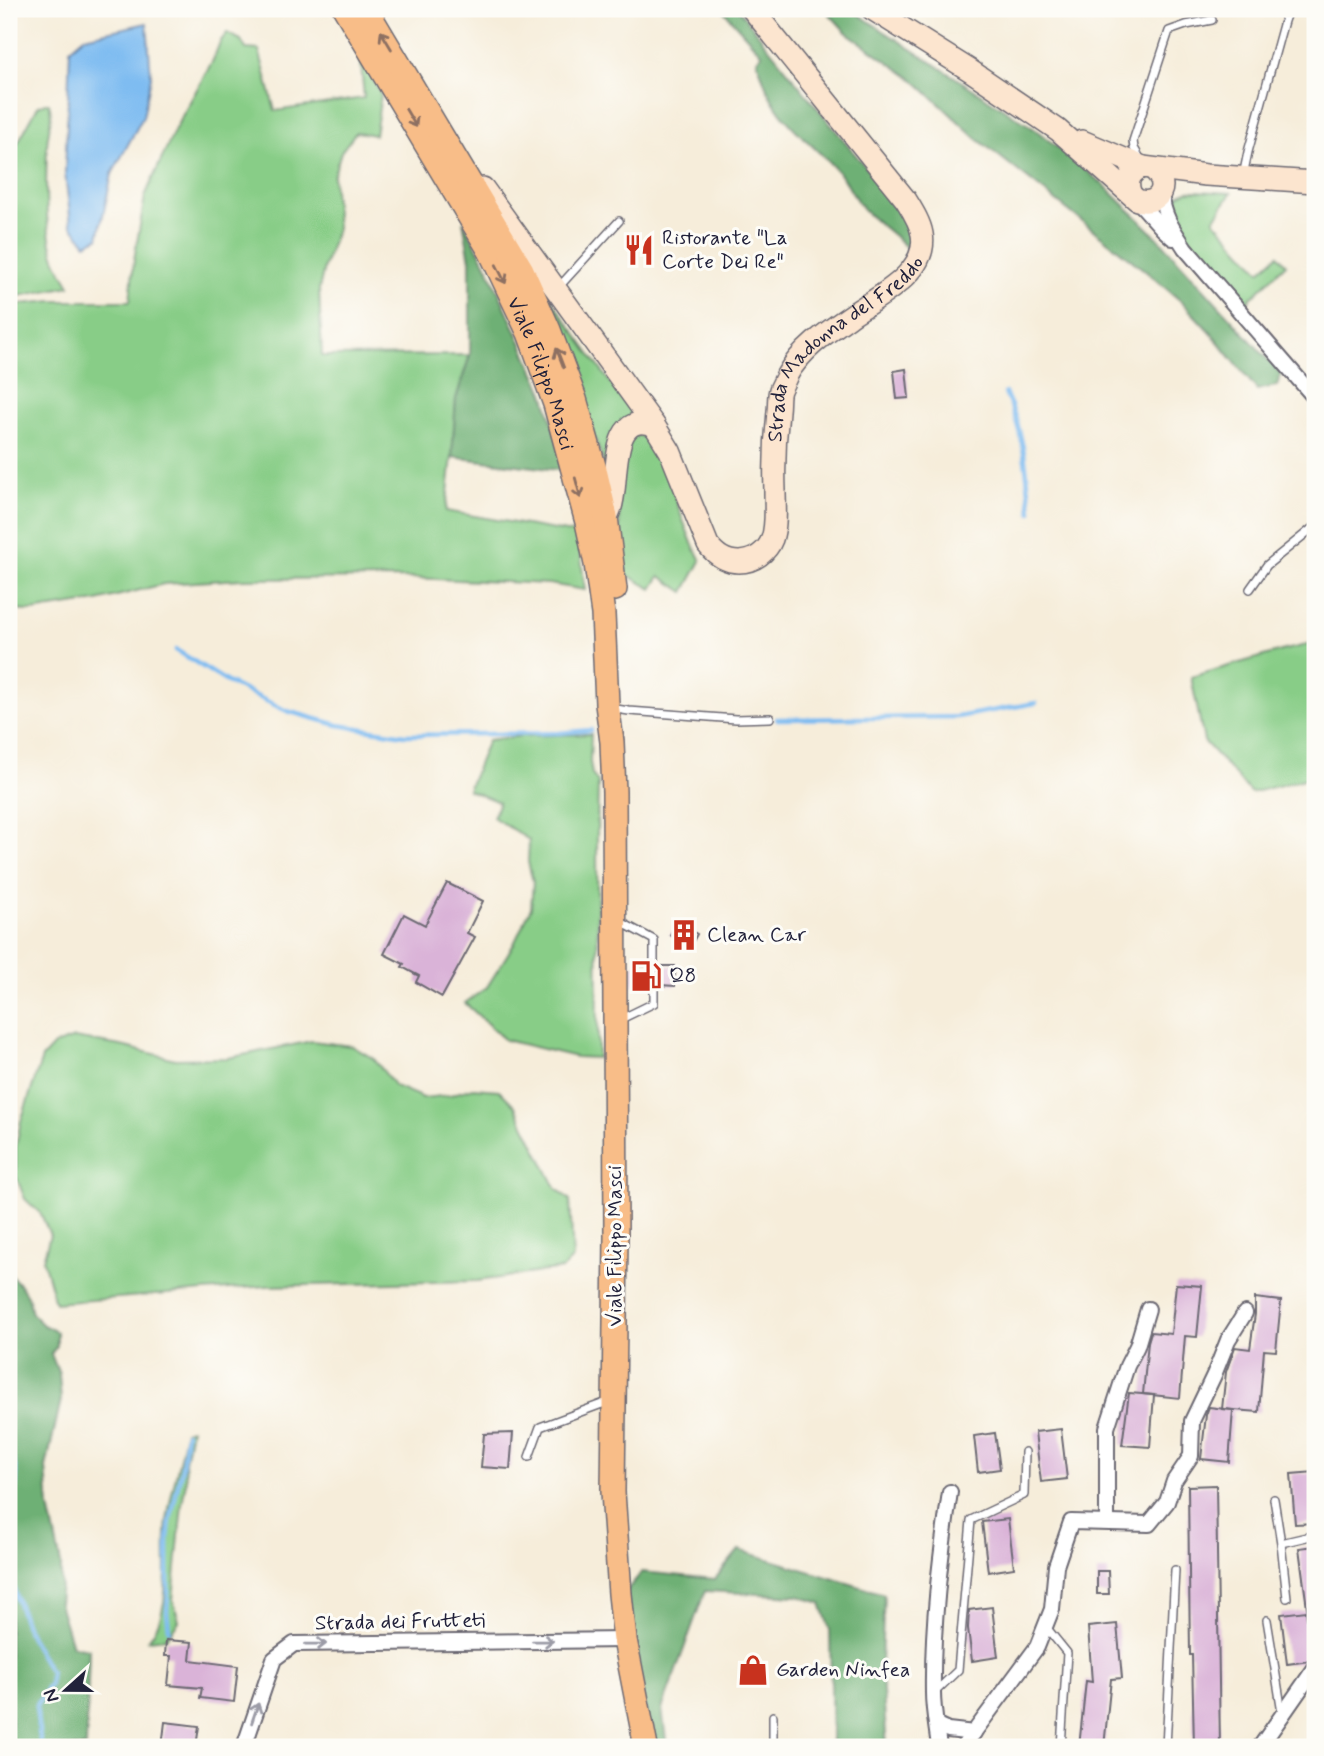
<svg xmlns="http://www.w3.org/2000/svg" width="1324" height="1756" viewBox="0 0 1324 1756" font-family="Mynerve,sans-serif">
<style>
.green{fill:#88cd87;stroke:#557861;stroke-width:2}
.forest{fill:#6eb074;stroke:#486958;stroke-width:2}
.water{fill:#7ebcf1;stroke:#506f96;stroke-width:2}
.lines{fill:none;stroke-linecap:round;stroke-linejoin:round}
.stream{stroke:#7ebcf1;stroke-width:4.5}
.building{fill:#dab3d8}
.lane-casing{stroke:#6c6973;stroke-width:10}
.street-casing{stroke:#6c6973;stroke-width:18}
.secondary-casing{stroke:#6c6973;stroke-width:24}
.primary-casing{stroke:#6c6973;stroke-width:26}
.lane{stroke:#fff;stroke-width:7}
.street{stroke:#fff;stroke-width:14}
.secondary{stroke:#fce5cf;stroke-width:21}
.primary{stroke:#f8bd88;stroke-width:23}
.oneway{stroke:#8d7062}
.oneway2{stroke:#9c9ca7}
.labels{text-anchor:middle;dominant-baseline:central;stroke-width:6;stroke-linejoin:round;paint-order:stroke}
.poi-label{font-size:21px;fill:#22223b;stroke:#fdfcf7;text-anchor:start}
.street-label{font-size:21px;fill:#22223b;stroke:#fdfcf7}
</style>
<rect width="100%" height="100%" fill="#fdfcf7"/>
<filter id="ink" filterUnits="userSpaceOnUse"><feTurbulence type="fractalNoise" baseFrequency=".0143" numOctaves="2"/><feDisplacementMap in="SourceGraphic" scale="14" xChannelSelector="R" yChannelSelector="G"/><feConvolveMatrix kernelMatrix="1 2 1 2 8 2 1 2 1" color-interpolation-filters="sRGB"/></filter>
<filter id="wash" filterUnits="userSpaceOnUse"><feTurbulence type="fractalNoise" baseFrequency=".00686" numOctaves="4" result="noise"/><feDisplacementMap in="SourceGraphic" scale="28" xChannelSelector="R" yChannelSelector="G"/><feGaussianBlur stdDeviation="1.57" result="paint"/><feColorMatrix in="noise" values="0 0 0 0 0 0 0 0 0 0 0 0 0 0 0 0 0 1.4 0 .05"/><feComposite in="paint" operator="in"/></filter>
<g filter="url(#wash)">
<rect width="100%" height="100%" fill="#f6edda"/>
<g class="green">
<path d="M227,33L241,40L246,49L259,50L275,111L364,98L360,54L381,95L375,135L356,132L341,152L333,177L337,229L324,267L319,289L322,356L470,355L456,399L452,457L446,511L578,534L585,590L549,584L412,578L242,579L164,584L97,601L32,611L9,610V305L53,301H130L134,260L145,196L175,129L213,60L220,42Z"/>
<path d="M45,103H49C54,117 47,133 47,147C46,181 44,219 53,252C56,264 64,275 70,286L9,298V159L38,106Z"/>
<path d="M1197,191L1231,193L1214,220L1260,271L1278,255L1286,264L1245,304L1180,232C1173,219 1166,198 1185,192C1189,190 1193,191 1197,191Z"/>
<path d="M536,278L636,419L607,471Z"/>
<path d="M638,435L650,438L666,469L681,515L692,543L701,561L684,592L660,576L652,589L626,574L620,534L618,497L627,438Z"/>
<path d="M1315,643V776L1251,793L1204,741L1191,677L1281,651Z"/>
<path d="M591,734L590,762L592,774L598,783L597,836L598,1058L576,1057L505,1040L465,1003L487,987L514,944L531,908L533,882L528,862L529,840L493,817L499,802L468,790L488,740L522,736Z"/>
<path d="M74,1038L121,1046L175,1059L228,1058L312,1041L352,1046L374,1059L395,1086L423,1098L450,1095L473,1088L499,1090L515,1106L556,1188L570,1200L573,1258L562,1269L477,1281L267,1286L55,1303L43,1260L50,1235L41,1214L25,1199L16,1176V1146L21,1121L42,1058L54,1045Z"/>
<path d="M191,1429L185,1461L186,1482L182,1504L173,1600L179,1621L166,1638L148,1640C175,1608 162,1559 167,1521C171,1490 181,1461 185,1431Z"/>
</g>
<g class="forest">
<path d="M722,9H738L806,94L877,181L906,219L911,253C898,236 878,225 863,209C854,198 848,184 839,173C818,148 789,129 773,101C765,88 762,74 757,60L762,54Z"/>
<path d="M825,9H850L1036,130L1105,186L1157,237L1281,374L1277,386L1257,390L1212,334L1182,302L1143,269L976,138L914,80L846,32Z"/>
<path d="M463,221L487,266L544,393L566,471L452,457L456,399L470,355V260Z"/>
<path d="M9,1273L21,1286L29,1299L32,1314L43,1325L57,1332V1346L51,1354L59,1374L61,1400L46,1467L49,1507L61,1564V1584L59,1603L72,1646L89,1649L86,1747H9V1730L11,1725L9,1708Z"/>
<path d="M739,1550L884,1594L881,1664L887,1747H832L830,1630L821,1603L798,1596L705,1591L662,1709L667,1747H651L626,1591L642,1572L715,1579Z"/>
</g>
<path class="water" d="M147,23L151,77L143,117L112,174L98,238L86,244L71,225L65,173L70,49L84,37Z"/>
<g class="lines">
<g class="stream">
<path d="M1005,393C1024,429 1027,473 1031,512"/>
<path d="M176,650L227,682L287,711L338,725L405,735L559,733L591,730"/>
<path d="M777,719L957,717L1036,703"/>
<path d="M9,1449C17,1472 20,1480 9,1503"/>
<path d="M9,1575L25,1624L35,1646L50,1672V1684L36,1706L41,1747"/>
<path d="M169,1630L167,1612L168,1594V1539L170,1521L182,1467L186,1433"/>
</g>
</g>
<g id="blocks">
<g class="building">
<path d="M906,369L909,398L897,399L894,371Z"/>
<path d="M447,883L483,901L467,933L475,937L442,997L416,982L419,976L402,967L404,964L384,954L404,914L425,925Z"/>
<path d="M677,922L697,934L690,947L670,935Z"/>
<path d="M633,965L648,966V985H632Z"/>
<path d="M660,966H675V986L660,985Z"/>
<path d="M1176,1284L1202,1286L1197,1337L1185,1336L1180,1398L1143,1394L1148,1342L1151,1332L1171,1334Z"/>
<path d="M1255,1298L1281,1301L1276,1351L1264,1350L1259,1412L1222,1409L1226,1372L1235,1347L1250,1349L1255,1314Z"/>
<path d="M1129,1393L1154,1395L1150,1447L1122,1445Z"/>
<path d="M1209,1407L1233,1410L1229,1462L1201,1459L1206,1415Z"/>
<path d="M1061,1429L1067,1479L1041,1482L1035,1432Z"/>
<path d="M513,1433L510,1469L481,1467L484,1434Z"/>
<path d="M995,1433L1000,1469L978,1472L974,1436Z"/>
<path d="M1315,1472V1523L1295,1524L1291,1474Z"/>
<path d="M1216,1485L1220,1747H1194L1192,1655H1190L1188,1486Z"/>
<path d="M1008,1519L1014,1568L988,1572L982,1522Z"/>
<path d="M1315,1546V1614L1308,1615L1299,1548Z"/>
<path d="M1097,1571H1108L1109,1594H1097Z"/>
<path d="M992,1607L998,1657L972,1661L968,1628L969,1610Z"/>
<path d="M1306,1611L1312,1659L1309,1661L1287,1664L1281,1614Z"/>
<path d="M1117,1624L1122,1678L1111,1679L1104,1747H1079L1086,1681L1092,1682L1088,1627Z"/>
<path d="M166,1640L192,1642L190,1660L238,1666L234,1702L200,1698L202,1688L168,1685L171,1656H165Z"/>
<path d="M165,1722L199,1726L196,1747H162Z"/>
</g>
</g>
</g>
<g filter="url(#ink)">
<use href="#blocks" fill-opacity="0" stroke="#6c6973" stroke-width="2"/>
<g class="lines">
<defs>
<g id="lane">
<path d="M1141,160L1134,148L1133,141L1169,31L1186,25L1212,20"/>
<path d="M1243,176L1248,152L1284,21L1288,10L1290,9"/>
<path d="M557,289L619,221"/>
<path d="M1250,589L1267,565L1315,526"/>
<path d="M610,708L629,711L736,719L770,718"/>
<path d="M619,1020L654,1003V940L619,921"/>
<path d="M529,1457L540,1427L610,1401"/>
<path d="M1274,1499L1281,1543"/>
<path d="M1287,1598L1281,1543L1315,1535"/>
<path d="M1267,1620L1282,1712"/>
<path d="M1046,1627L1067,1653L1061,1747"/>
<path d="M933,1694L958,1670L971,1520L1024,1495L1025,1452"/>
<path d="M773,1716V1747"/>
<path d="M1166,1747L1175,1570"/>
</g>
<g id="street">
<path d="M1161,193C1164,217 1172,228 1185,248L1315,398"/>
<path d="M1137,200L1163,229L1173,238"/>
<path d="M1107,1522V1428L1127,1366L1137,1346L1148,1309"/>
<path d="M937,1725L948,1730L974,1733"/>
<path d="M244,1747L274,1659L294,1644L625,1640"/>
<path d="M939,1747C937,1729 933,1711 933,1693C932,1625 940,1559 950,1492"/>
<path d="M963,1747L1037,1647L1052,1609L1056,1566L1071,1522L1149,1524L1167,1502L1174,1481L1191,1456L1192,1421L1214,1375L1228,1340L1245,1313"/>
<path d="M1260,1747L1315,1668"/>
</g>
<g id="secondary">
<path d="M872,9L971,71L1058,130L1137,200C1160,207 1171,184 1153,169"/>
<path d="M1082,141L1143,167"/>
<path id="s1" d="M483,188L654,425L670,451L708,545C716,555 725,562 739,562C754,562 767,552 772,539C777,524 775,506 775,491C774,464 775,438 778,411C779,404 778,396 780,390C782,385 785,380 787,375C801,349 830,330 853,314C879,296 929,272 922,234C920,222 912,210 906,200L752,9"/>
<path d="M1130,192C1126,180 1131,171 1143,167L1206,175L1315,182"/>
<path d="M604,523C607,516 611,510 612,503C619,477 609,410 654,425"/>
</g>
<g id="primary">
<path id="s2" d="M345,9L490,251L529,333L555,404L587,522L596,564L603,614L607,704L612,742L614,792L616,1237L613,1492L620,1594L625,1640L646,1747"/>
<path d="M366,9L522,270L549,330L575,399L594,466L606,517L615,589"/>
</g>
</defs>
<use href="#lane" class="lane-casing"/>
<use href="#street" class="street-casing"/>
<use href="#secondary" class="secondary-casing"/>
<use href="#primary" class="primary-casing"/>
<use href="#lane" class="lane"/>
<use href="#street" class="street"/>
<use href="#secondary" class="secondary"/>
<use href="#primary" class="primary"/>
</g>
<defs><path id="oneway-shaft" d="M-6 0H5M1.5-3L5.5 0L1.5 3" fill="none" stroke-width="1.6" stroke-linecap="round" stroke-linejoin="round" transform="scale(1.75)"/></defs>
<g class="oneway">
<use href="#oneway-shaft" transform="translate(386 40) rotate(-121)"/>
<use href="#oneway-shaft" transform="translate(411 118) rotate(59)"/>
<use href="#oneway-shaft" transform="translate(501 274) rotate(63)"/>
<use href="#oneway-shaft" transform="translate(560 358) rotate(-111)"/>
<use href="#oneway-shaft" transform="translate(578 488) rotate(75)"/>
</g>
<g class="oneway2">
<use href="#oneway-shaft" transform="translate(543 1641) rotate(-1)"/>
<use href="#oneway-shaft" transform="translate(316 1644) rotate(-1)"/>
<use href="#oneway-shaft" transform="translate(255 1713) rotate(-71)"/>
</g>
</g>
<defs>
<symbol id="restaurant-bare" viewBox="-9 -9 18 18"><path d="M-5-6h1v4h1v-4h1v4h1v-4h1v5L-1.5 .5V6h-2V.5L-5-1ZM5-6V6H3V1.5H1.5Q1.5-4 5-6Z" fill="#c8321e" stroke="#fdfcf7" stroke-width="2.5" paint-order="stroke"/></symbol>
<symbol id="building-bare" viewBox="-9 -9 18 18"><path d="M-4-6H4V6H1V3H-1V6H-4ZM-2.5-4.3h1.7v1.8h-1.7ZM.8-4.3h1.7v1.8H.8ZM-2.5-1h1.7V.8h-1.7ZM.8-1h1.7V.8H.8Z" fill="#c8321e" stroke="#fdfcf7" stroke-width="2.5" paint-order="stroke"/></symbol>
<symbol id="fuel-bare" viewBox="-9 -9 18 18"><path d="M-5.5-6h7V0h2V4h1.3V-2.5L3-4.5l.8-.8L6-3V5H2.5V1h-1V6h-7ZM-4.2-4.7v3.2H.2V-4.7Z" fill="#c8321e" stroke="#fdfcf7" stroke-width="2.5" paint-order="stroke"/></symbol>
<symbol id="shop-bare" viewBox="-9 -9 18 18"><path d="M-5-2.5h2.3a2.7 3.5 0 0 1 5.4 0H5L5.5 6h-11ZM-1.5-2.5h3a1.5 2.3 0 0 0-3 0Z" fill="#c8321e" stroke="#fdfcf7" stroke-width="2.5" paint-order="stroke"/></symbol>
</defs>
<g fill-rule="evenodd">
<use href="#restaurant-bare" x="617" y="228" width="44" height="44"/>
<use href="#building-bare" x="662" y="913" width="44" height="44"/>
<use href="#fuel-bare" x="624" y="954" width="44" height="44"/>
<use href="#shop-bare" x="731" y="1648" width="44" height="44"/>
</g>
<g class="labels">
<g class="poi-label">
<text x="662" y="238">Ristorante "La<tspan x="662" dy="24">Corte Dei Re"</tspan></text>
<text x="707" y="935">Clean Car</text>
<text x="669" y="976">Q8</text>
<text x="776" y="1670">Garden Ninfea</text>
</g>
<g class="street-label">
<text stroke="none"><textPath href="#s1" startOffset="724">Strada Madonna del Freddo</textPath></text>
<text stroke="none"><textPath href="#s2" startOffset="415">Viale Filippo Masci</textPath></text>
<text transform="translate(615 1246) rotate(-90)">Viale Filippo Masci</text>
<text transform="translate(400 1622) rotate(-1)">Strada dei Frutteti</text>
</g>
</g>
<rect width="1324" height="1756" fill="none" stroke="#fdfcf7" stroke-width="35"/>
<g transform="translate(66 1690) rotate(249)" stroke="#fdfcf7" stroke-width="5" paint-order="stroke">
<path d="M0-5L12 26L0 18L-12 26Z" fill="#22223b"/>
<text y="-10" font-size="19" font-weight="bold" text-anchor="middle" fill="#22223b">N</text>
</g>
</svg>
